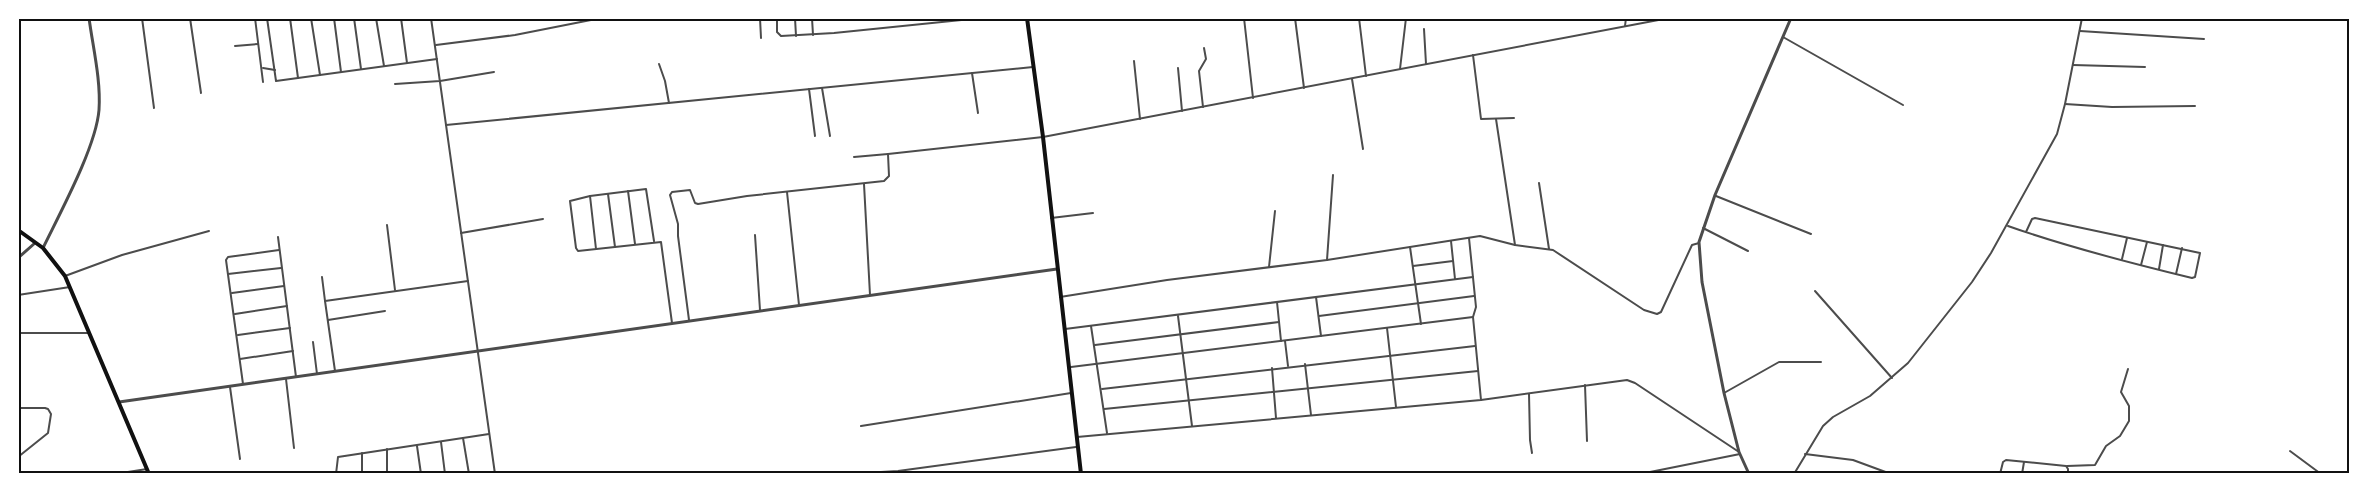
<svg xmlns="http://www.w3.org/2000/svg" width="2367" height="492" viewBox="0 0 2367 492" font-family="Manrope,sans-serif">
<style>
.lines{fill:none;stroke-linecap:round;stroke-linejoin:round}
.minor{stroke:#4c4c4c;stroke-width:2}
.tertiary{stroke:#4c4c4c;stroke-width:3}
.primary{stroke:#111;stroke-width:4}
.neatline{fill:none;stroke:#111;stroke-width:2}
</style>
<rect width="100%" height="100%" fill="#fff"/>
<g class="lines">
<g class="minor">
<path d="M142,18L154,108"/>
<path d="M190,18L201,93"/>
<path d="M255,18L263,82"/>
<path d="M267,18L276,81L437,59"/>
<path d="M290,18L298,78"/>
<path d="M311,18L320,75"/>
<path d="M334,18L341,72"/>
<path d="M354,18L361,69"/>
<path d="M376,18L384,66"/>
<path d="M401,18L407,63"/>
<path d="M431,18L495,474"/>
<path d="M760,18L761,38"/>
<path d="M777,18V32L781,36L834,33L981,18"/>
<path d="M795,18L796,36"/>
<path d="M812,18L813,35"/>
<path d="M1244,18L1253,98"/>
<path d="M1295,18L1304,88"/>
<path d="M1359,18L1366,76"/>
<path d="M1625,26L1626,18"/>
<path d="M1424,29L1426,64"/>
<path d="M2080,31L2204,39"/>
<path d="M1783,37L1903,105"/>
<path d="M436,45L515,35L601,18"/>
<path d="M235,46L258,44"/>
<path d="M1473,55L1481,119L1514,118"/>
<path d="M1134,61L1140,119"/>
<path d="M659,64L665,81L669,103"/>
<path d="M2073,65L2145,67"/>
<path d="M263,68L275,70"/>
<path d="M1178,68L1182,111"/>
<path d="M1400,69L1406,18"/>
<path d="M972,73L978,113"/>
<path d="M1352,79L1363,149"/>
<path d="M395,84L440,81L494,72"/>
<path d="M822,88L830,136"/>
<path d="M809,89L815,136"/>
<path d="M2065,104L2112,107L2195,106"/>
<path d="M1203,107L1199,71L1206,59L1204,48"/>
<path d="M1496,119L1515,245"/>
<path d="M446,125L1033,67"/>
<path d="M854,157L888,154"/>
<path d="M1539,183L1549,249"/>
<path d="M864,184L870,295"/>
<path d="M628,191L635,244"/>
<path d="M787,192L799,305"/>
<path d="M608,194L615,247"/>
<path d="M590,196L596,249"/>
<path d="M1716,196L1811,234"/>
<path d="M1051,218L1093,213"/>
<path d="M387,225L395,290"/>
<path d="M2008,226C2067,247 2130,263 2192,278L2195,277L2200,253L2035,218L2032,219L2026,232"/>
<path d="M1703,228L1748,251"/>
<path d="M461,233L543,219"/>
<path d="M755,235L760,310"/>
<path d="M278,237L296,377"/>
<path d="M1469,238L1476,307L1473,317L1481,400"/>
<path d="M654,241L646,189L590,196L570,201L576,248L578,251L661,242L672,323"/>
<path d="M1451,241L1455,279"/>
<path d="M1410,247L1421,324"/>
<path d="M2122,259L2127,238"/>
<path d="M1327,260L1333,175"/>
<path d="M2141,265L2147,242"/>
<path d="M1413,266L1453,261"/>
<path d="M1269,267L1275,211"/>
<path d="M2159,269L2163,245"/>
<path d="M228,274L281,268"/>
<path d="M2176,274L2182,248"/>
<path d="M65,276L122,255L209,231"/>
<path d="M322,277L325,301"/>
<path d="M1815,291L1892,378"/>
<path d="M232,293L284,286"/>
<path d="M18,295L70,287"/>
<path d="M1060,297L1167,280L1327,260L1480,236L1515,245L1553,250L1644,310L1657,314L1661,312L1692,245L1699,243"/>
<path d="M1316,297L1321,336"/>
<path d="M1277,302L1281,341"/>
<path d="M235,314L287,306"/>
<path d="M1178,316L1192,426"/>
<path d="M1319,316L1474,296"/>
<path d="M328,320L385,311"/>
<path d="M689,320L678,236V224L670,195L672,192L690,190L695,203L698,204L747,196L884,181L889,176L888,154L1043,137L1669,18"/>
<path d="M1091,326L1107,433"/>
<path d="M1387,328L1396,407"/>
<path d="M1065,329L1473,277"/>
<path d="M18,333H88"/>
<path d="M238,335L290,328"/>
<path d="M1285,341L1288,366"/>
<path d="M313,342L317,374"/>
<path d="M1095,345L1279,322"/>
<path d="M240,359L293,351"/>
<path d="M1305,364L1311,415"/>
<path d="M1071,367L1473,317"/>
<path d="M1272,368L1276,418"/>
<path d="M335,371L325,301L468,281"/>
<path d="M286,379L294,448"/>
<path d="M243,384L226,260L228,257L279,250"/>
<path d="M1585,385L1587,441"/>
<path d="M230,387L240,459"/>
<path d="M1102,389L1475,346"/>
<path d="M1724,393L1779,362H1821"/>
<path d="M1529,394L1530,440L1532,453"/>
<path d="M18,408H45L48,409L51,414L48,433L18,457"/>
<path d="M1104,409L1478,371"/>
<path d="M861,426L1071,393"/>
<path d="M1077,437L1481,400L1627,380L1635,383L1739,452"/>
<path d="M463,438L469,474"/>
<path d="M441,442L445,474"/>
<path d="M417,446L421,474"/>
<path d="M387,449V474"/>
<path d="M2290,451L2321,474"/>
<path d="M1805,454L1853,460L1891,474"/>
<path d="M2067,466L2095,465L2106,446L2120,436L2129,421V406L2121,392L2128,369"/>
<path d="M115,474L147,469"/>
<path d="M336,474L338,457L489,434"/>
<path d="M362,474V453"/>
<path d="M847,474L898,471L1076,447"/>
<path d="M1640,474L1740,454"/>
<path d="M1794,474L1823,426L1833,417L1870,396L1908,363L1972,282L1991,253L2057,134L2065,104L2082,18"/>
<path d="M2000,474L2003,462L2006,460L2066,466L2068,469V474"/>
<path d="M2022,474L2024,462"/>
</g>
<g class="tertiary">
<path d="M43,248C60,213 96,147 99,110C101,80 93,48 89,18"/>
<path d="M18,258L35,243"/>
<path d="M119,402L1057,269"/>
<path d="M1749,474L1739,452L1724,393L1702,282L1699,242L1715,195L1791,18"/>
</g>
<g class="primary">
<path d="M1027,18L1043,137L1081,474"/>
<path d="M18,230L43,248L65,276L149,474"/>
</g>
</g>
<rect width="2367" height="492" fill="none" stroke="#ffffff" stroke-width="39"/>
<rect x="20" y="20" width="2328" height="452" class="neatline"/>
</svg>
